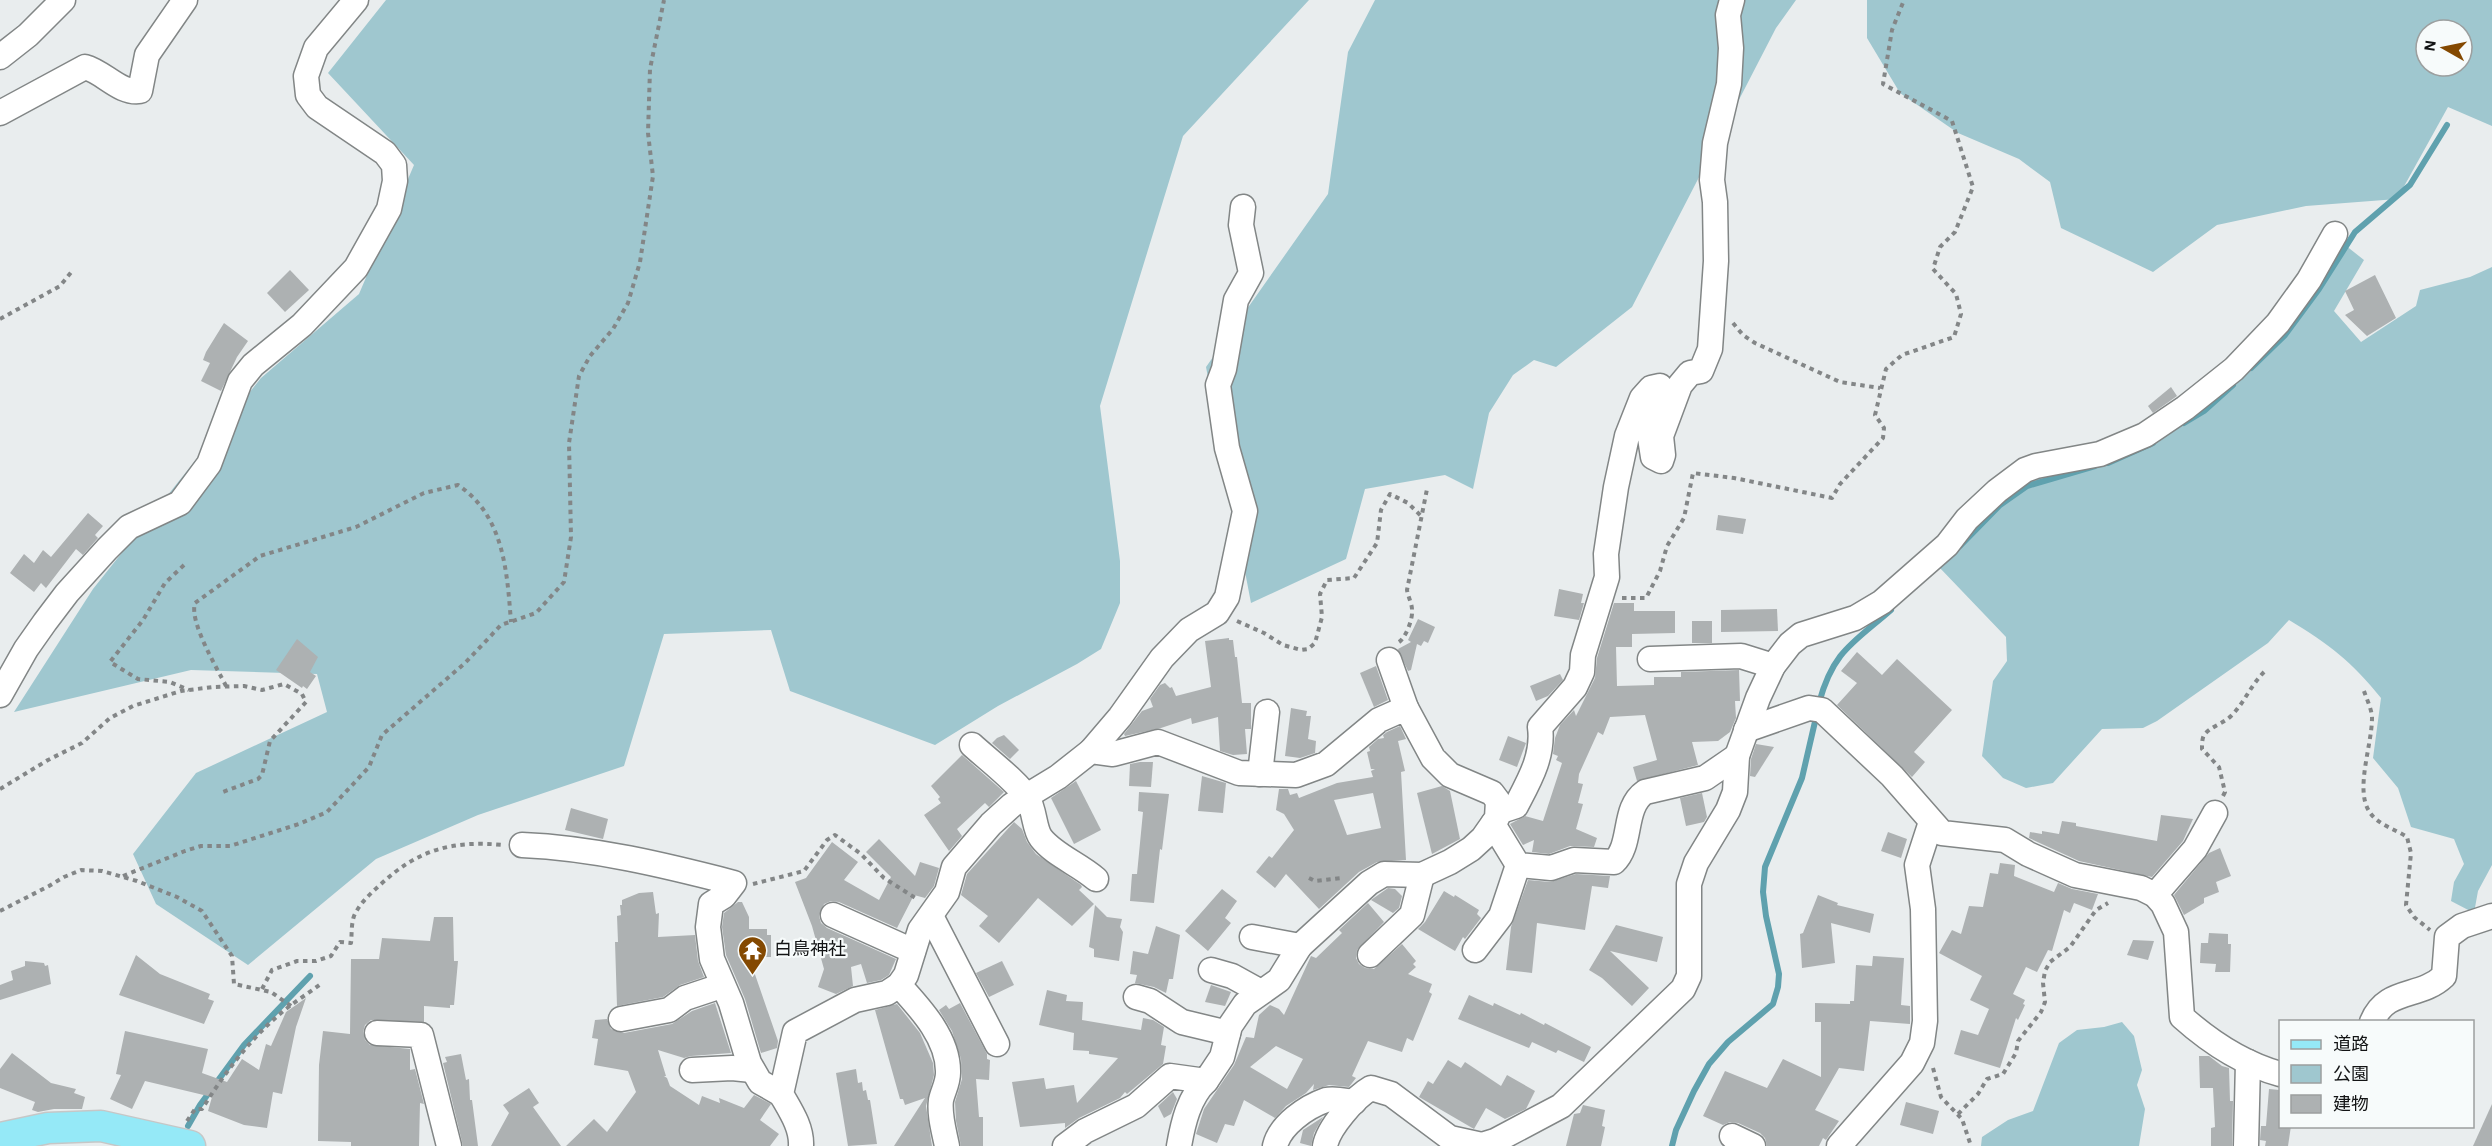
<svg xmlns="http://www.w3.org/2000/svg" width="2492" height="1146" viewBox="0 0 2492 1146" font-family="'Alegreya Sans','Noto Sans JP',sans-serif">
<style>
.green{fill:#9fc7cf;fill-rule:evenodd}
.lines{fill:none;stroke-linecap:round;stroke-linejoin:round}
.stream{stroke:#5fa1ae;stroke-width:6}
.building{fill:#adb1b2;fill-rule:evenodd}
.minor-casing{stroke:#828686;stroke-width:27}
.major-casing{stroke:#c6c7c7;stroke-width:33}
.path{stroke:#838687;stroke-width:4;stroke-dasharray:4.5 4.5;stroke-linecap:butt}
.minor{stroke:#fff;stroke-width:24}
.major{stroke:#95e9f7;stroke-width:30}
.labels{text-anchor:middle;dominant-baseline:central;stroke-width:4.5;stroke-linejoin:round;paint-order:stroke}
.poi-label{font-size:18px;fill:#131415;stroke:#f7fbfb;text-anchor:start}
</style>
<rect width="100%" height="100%" fill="#e9edee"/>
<g class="green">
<path d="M386,0H1309L1183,136L1100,406L1120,561V603L1101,649L1077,664L998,706L935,745L790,691L771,630L664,634L624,766L478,815L376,859L248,965L156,904L133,854L196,773L327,712L317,674L191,670L14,712L93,589L261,378L359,294L414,165L328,73Z"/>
<path d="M1375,0H1796L1776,28L1632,307L1556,367L1534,360L1513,375L1489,413L1473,489L1445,475L1365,489L1346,559L1251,603L1206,367L1328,194L1348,52Z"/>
<path d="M1867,0H2492V126L2448,107L2397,199L2306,206L2217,225L2153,272L2061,228L2050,182L2019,159L1958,133L1900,93L1867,38ZM2426,30H2462V66H2426Z"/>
<path d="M2345,245L2364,260L2334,311L2361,342L2416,306L2420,290L2470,277L2492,267V865L2478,891L2474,913L2451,901L2454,882L2464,864L2454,839L2411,827L2398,788L2373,758L2381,698C2352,662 2329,644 2289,620L2268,643L2157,721L2143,728L2102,729L2053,783L2026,788L2003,778L1982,756L1993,681L2007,661L2006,637L1939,567C1963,539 1986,506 2016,485C2031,475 2073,468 2092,465L2277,339Z"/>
<path d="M2122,1022L2134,1036L2142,1070L2137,1085L2145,1109L2139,1146H1981L1982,1137L2008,1120L2033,1111L2059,1043L2077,1030L2104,1027Z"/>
</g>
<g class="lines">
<g class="stream">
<path d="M2251,368L2285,335L2319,289L2355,232L2410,185L2447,125"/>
<path d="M2184,423L2204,411L2233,385"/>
<path d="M2108,463L2153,443"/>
<path d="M1960,546L2000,505L2027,486L2095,466"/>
<path d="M1819,703C1833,651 1853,643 1891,610"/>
<path d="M188,1126L200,1105L244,1045L310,976"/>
<path d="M1672,1146L1676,1130L1694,1091L1709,1064L1728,1042L1773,1004L1778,987L1779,974L1766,916L1763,892L1765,867L1802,778L1817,713"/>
</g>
</g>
<g class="building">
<path d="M290,270L309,290L285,312L267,293Z"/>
<path d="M2375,275L2396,318L2367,336L2345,315L2354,310L2345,291Z"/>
<path d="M224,323L248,341L237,357L221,391L201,381L210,363L203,360L206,352Z"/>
<path d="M2171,387L2177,396L2153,413L2148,406Z"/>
<path d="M88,513L103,526L95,535L98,538L83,555L76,549L46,588L41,583L34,592L10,573L24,554L34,563L43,550L51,557Z"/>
<path d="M1718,515L1746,519L1743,534L1716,530Z"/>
<path d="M1559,589L1583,594L1581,603H1584L1579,620L1554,616Z"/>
<path d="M1614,603H1634V611H1675V633L1632,634V647H1616L1617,686L1654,685V677H1681V672L1739,670L1740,701H1735L1736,718L1730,732L1718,741L1692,742L1698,765L1637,781L1633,767L1657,760L1645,715L1610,717L1603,735L1598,732L1579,774L1578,783L1583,784L1578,803L1583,804L1576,829L1597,838L1594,847L1570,846L1549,854L1532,852L1534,840L1523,845L1510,824L1525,816L1543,821L1562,763L1556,760L1558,756L1553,754L1555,738L1560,725L1574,710L1576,716L1595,678L1597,658Z"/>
<path d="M1777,609L1778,631L1721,632V610Z"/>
<path d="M1418,619L1435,627L1428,643L1424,641L1421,646L1417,644L1411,670L1408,671L1398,649L1411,642L1408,640Z"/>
<rect x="1692" y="621" width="20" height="22"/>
<path d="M1229,638V640H1233L1235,657H1237L1242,703H1251V729H1245L1247,754L1233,755L1220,751L1218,717L1192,724L1191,718L1161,728L1125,736L1124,734L1142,711L1153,707L1150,699L1160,685L1165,683L1170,688L1172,687L1176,696L1211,687L1205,641Z"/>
<path d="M297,639L318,657L310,672L316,676L307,689L303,686L302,688L276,670Z"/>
<path d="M1857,652L1882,675L1897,659L1952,710L1914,752L1925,762L1912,777L1837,705L1857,683L1841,671Z"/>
<path d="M1376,666L1388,700L1374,707L1360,673Z"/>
<path d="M1560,674L1563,680L1548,696L1536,701L1530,686Z"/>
<path d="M1291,708L1307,711L1306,716H1311L1308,739L1316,741L1315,753L1300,758L1285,756Z"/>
<path d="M1400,726L1406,739L1398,741L1405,771L1401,772L1406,860L1377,862L1359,872L1319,909L1286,874L1275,888L1256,872L1269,856L1272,858L1294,830L1284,814L1276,810L1279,789H1288L1290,795L1297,793L1299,798L1337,783L1373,777L1371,771L1375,769H1371L1367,752L1370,751L1369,747L1378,739L1384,738L1383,735L1387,732ZM1373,793L1381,828L1347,835L1334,800Z"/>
<path d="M1004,735L1019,750L1010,759L992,743L997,738Z"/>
<path d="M1508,736L1526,743L1517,767L1499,760Z"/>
<path d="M1756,744L1774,747L1755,777L1750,776L1751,759Z"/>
<path d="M962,755L1004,792L989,807L985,803L957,829L962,836L949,851L924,815L941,803L938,799L940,797L931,786Z"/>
<path d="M1140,762H1153L1151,787L1129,786L1130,764Z"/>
<path d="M1202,776L1226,783L1223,813L1198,811Z"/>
<path d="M1076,781L1101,830L1074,844L1051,798Z"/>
<path d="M1442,786L1450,791L1460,839L1432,854L1417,793Z"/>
<path d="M1139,792L1169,794L1162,850L1160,849L1154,903L1130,901L1132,874H1137L1143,812L1138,811Z"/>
<path d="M1702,793L1707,817L1704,822L1686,826L1680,798Z"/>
<path d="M571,808L608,819L603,839L565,830Z"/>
<path d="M2161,815L2193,819L2183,841L2152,877L2079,861L2029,838L2030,832L2042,834V831L2059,834L2062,821L2076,823V826L2157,841Z"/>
<path d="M1014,822L1022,829L1027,842L1036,854L1081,885L1082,887L1079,890L1094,904L1072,926L1038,898L999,943L979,926L988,916L961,895L967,874Z"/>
<path d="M1888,832L1907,839L1901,858L1881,851Z"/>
<path d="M879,839L915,876L920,862L939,868L934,886L925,898L914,895L897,928L839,902L831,901L824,904L819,916L821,923L827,928L896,959L889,975L881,980L867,983L861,964L851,967L853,986L836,994L818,987L824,969L812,926L795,882L806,878L832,842L858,862L844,880L879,900L891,877L866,852Z"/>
<path d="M2220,848L2231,876L2216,882L2219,892L2204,898V903L2184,915L2174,895L2209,853Z"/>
<path d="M2000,863L2015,865L2014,876L2054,892L2058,883L2072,889L2098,894L2092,910L2074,903L2070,913L2064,910L2052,951L2048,950L2037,972L2026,967L2013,994L2025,1000L2023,1004L2025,1005L2018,1020L2016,1018L2000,1068L1954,1054L1961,1030L1978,1035L1989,1009L1970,1000L1982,976L1939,953L1952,930L1961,934L1969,906L1983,907L1990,873L1998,874Z"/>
<path d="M1576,874L1610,876L1608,888L1592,886L1585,930L1537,923L1532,973L1506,970L1511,927L1528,880L1550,882Z"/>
<path d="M1388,888L1395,889L1402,896L1399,908L1393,913L1371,900Z"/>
<path d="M1222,889L1237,901L1225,918L1231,923L1208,951L1185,931Z"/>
<path d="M1444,891L1454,897L1455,895L1479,910L1477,914L1481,918L1465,939L1463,937L1455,951L1418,929L1425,922Z"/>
<path d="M653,892L656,914L659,913L658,937L695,935L698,961L704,977L680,985L663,997L617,1006L615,942H618L617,916L621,915L620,905H622V900L639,893Z"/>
<path d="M1818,895L1838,903L1837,905L1874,914L1870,933L1831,923L1835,963L1802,968L1800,934L1803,933Z"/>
<path d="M738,902H742L749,917V929H767V935H771V957H749L778,1041L777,1048L761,1053L745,999L726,955L722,927L724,913Z"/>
<path d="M1368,903L1384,922L1357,950L1356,958L1359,964L1365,968L1374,969L1402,944L1416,961L1413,964L1416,967L1408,974L1432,984L1429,992L1432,994L1413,1041L1407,1038L1402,1052L1368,1041L1352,1076L1356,1078L1349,1087L1329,1085L1313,1090L1314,1084L1306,1093L1286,1106L1275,1118L1244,1100L1234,1126L1225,1124L1217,1143L1196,1134L1204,1109L1234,1065L1246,1037L1254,1038L1259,1015L1270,1005L1279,1009L1284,1015L1311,956L1316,958L1342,933L1339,930ZM1276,1046L1303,1059L1287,1089L1250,1067Z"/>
<path d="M1095,905L1107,917L1122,919L1120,927L1123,932L1119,961L1094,957V949L1089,947Z"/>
<path d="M434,917H453L454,961H458L454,1005H450V1008L424,1006V1022L371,1020L365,1025L363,1032L365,1040L370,1045L410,1049V1070L415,1069L424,1104L420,1103L419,1146H351V1142L318,1141L319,1065L323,1031L350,1034L351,959H379L382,938L430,941Z"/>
<path d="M1616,925L1663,937L1657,962L1610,951L1649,988L1632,1006L1602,978L1589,970Z"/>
<path d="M1156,926L1180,935L1173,979H1169L1166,993L1154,987L1135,983L1137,975L1130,974L1133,951L1148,954Z"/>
<path d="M2209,933L2228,934V944H2231L2230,972H2215L2216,964L2200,963L2201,943H2208Z"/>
<path d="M2133,940L2154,941L2148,960L2127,955Z"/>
<path d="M136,955L160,974L210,994L208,999L214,1001L204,1024L119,995Z"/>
<path d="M1873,956L1904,958L1901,1005L1910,1006V1024L1870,1021L1864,1071L1839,1068L1815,1110L1839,1121L1826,1140L1823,1138L1819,1146H1767L1765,1138L1760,1133L1738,1123L1730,1122L1723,1125L1703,1116L1725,1071L1767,1088L1783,1059L1821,1077V1022H1815V1003L1850,1004V1001H1854L1856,965L1872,966Z"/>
<path d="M25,961L44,963L45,966L48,965L51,984L0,1000V985L13,980L11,971L25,966Z"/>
<path d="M1002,961L1014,985L989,997L976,973Z"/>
<path d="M1211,985L1231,992L1225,1006L1205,1002Z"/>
<path d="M1047,990L1067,995L1066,1001L1083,1002L1082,1020L1141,1030L1143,1018L1153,1020L1164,1027L1161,1045L1166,1046L1163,1064L1127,1094L1125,1092L1120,1098L1079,1118L1065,1128V1123L1020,1127L1012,1082L1044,1078L1046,1089L1074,1085L1077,1103L1118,1058L1089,1054V1051L1073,1050L1074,1033L1039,1025Z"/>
<path d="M1469,995L1493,1006L1494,1003L1520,1015L1521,1013L1544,1025L1545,1023L1591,1047L1584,1062L1558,1050L1556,1053L1532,1042L1529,1048L1458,1019Z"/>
<path d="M306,998L296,1027L282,1094L273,1092L267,1128L244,1125L208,1111L212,1097L145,1081L132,1109L110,1099L121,1075L116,1074L125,1031L208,1049L202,1073L227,1082L242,1059L259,1070L266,1044L271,1046L286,1012Z"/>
<path d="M715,1003L731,1053L691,1056L684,1058L658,1050L666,1076H664L667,1078L670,1086L699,1105L702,1096L720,1103L719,1098L744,1108L754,1095L771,1104L760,1120L779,1134L770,1146H566L594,1119L607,1132L636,1092L628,1071L594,1065L598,1039L592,1038L595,1020L607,1019L611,1029L624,1033L672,1024L692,1011Z"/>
<path d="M960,1003L987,1054V1059L990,1060L989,1080L976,1079L979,1117H983V1146H961L956,1121L955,1102L962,1079L961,1059L952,1031L939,1010L946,1005L949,1009Z"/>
<path d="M897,1004L920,1033L933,1063L934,1075L926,1106L932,1146H894L925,1098L905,1105L903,1099H900L875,1010Z"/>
<path d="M12,1053L51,1083L76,1089L74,1093L85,1097L82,1109H54L38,1112L32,1110L35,1102L0,1088V1069Z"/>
<path d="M461,1054L466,1080L469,1079L470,1100H472L478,1146H463L443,1063L447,1062L445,1057Z"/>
<path d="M2199,1056H2209L2222,1066L2229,1068L2230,1101H2233L2232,1146H2211V1128L2215,1127L2213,1088H2200Z"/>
<path d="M1448,1060L1461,1068L1465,1062L1501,1086L1507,1075L1535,1091L1526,1109L1505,1119L1486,1108L1474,1129L1419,1097L1428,1081L1433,1084Z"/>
<path d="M856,1069L858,1083L862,1082L863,1091L866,1090L868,1100H870L877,1144L848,1146L836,1073Z"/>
<path d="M529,1088L539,1103L533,1107L561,1146H491L509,1113L503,1105Z"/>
<path d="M2269,1089L2280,1090V1126H2291L2288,1146H2265L2266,1141L2260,1140L2261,1126H2266Z"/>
<path d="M1173,1092L1177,1099L1171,1114L1164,1118L1158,1106Z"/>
<path d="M1906,1102L1939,1111L1933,1134L1900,1125Z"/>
<path d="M2492,1104V1146H2473Z"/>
<path d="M1583,1105L1605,1110L1602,1126L1605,1127L1601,1146H1566L1574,1114L1580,1113Z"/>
<path d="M1323,1117L1314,1133L1311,1146L1300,1143L1303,1130Z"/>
</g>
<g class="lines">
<defs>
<g id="minor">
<path d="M0,57L28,35L63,0"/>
<path d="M0,113L85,67C104,72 120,94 140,91L147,55L185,0"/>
<path d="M1650,659L1741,656L1773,666"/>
<path d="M1389,660L1406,708"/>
<path d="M0,695L26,649L45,622L67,593L107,549L129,527L180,503L209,464L240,381L253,365L302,325L356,268L389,209L395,181L394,165L385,153L317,107L308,95L306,76L316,48L356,0"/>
<path d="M1746,730L1809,708L1822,710L1892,776L1942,833L2005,840L2028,854L2075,875L2141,888L2155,895L2163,904L2176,932L2182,1017C2210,1042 2244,1064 2280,1074"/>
<path d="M972,745C986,758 1019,783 1028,799C1035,811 1034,829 1041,838C1054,855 1079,864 1096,879"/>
<path d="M1091,751L1120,717L1162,658L1189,630L1217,613L1227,597L1245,511L1227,448L1218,385L1224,369L1236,300L1251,273L1241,225L1243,207"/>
<path d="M1260,774L1267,712"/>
<path d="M1498,812L1516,806C1529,781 1544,756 1540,727L1575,687L1582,672L1583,655L1607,577L1606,554L1616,487L1627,436L1642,398L1651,388L1660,386L1661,391L1649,431L1653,457L1661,461L1663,455L1661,436L1680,385L1690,373L1701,371L1710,349L1716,261L1715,202L1712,180L1715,143L1729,84L1731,48L1728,15L1732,0"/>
<path d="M1493,824L1518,865L1551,868L1574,860L1614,862C1633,844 1622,808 1645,792L1705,778L1737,756"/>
<path d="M522,845C594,848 664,865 734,883L724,896L711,904L708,927L712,959L731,1003L749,1063L760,1082L781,1094"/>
<path d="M2155,895L2195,849L2215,813"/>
<path d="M833,915L913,951"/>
<path d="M931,916L997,1044"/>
<path d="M1252,937L1300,946"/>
<path d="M1475,950L1501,916L1518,865"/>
<path d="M1370,955L1412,915L1422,875"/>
<path d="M1211,970L1232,976L1261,992"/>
<path d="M899,985C921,1009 949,1039 948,1073C948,1083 943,1091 941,1100C939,1115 944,1131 947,1146"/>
<path d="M1136,997L1150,1001L1182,1022L1228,1033"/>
<path d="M621,1019L669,1010L685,998L721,986"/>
<path d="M2372,1022C2386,987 2420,999 2444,976L2447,937L2462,926L2492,916"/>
<path d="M377,1033L421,1035L449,1146"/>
<path d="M692,1070L732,1068L752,1070"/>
<path d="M1732,1136L1753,1146"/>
<path d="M801,1146C802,1127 790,1110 781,1094L795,1032L855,1000L887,993L899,985L906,975L920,930L947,892L954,867L991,824L1012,805L1058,777L1091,751L1113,754L1158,742L1239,773L1296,775L1326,764L1379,720L1406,708L1433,758L1450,775L1492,793L1498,801L1497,818L1483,838L1471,849L1450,862L1422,875L1384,874L1369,883L1300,946L1279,980L1245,1004L1230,1026L1222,1057L1206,1081L1170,1076L1136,1106L1085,1131L1065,1146"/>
<path d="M1179,1146C1183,1123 1189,1097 1206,1081"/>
<path d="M1275,1146C1280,1125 1306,1107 1326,1100C1335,1098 1346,1101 1354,1102"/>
<path d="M1325,1146C1328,1128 1355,1097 1371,1088L1391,1094L1450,1138L1482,1145L1495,1141L1561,1106L1683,989L1689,976V884L1696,863L1728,810L1735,792L1737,756L1758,698L1773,666L1790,644L1801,635L1855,618L1882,602L1947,545L1967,519L1997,491L2025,470L2036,466L2100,454L2145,435L2185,408L2234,369L2278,323L2309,280L2335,234"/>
<path d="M1839,1146L1912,1063L1922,1043L1925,1021L1923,909L1917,865L1931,822"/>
<path d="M2246,1146L2248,1062"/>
</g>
<path id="major" d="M0,1138L48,1128L101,1126L190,1146"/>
</defs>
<use href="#minor" class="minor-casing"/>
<use href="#major" class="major-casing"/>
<g class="path">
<path d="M0,319L60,286L73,270"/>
<path d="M1733,323L1743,335L1755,343L1840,382L1880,388"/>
<path d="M184,565L165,583L143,620L110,662L138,679L170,682L189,690"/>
<path d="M1622,598H1646L1660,571L1667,546L1684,518L1693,473L1734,478L1832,498L1840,484L1883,438L1884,428L1875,415L1886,369L1902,355L1954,337L1961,314L1956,294L1933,269L1940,247L1955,232L1973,187L1952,121L1883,84L1892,30L1904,0"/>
<path d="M1237,621L1264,633L1283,645L1301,650L1308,649L1315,643L1322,617L1320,594L1327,580L1354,578L1377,543L1381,510L1390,494L1408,503L1421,516"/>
<path d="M1399,642C1406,637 1413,619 1412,610C1412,603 1408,597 1407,590L1427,489"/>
<path d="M226,686C217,668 189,622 195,603L260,556L356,527L424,493L458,485C504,516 507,571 511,622"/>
<path d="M2364,691C2367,700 2372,710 2372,718C2372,745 2355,789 2369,811C2376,824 2395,829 2407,837L2411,853L2406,905L2414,917L2430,930"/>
<path d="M0,789L48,760L82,743L110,718L133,706L181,691L213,687L244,686L262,690L284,684L302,694L306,702L270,741L262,775L258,779L220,793"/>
<path d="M2223,796L2225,792L2219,767L2202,749C2202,744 2202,739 2204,735C2211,726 2223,724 2231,716C2245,702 2250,686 2265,671"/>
<path d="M123,876L185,851L201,846H230L299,824L327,812L369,767L382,735L465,663L501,625L536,613L564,582L571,537L569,443L579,376L590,356L613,329L628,303L640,262L653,176L648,133L650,69L664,0"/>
<path d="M1309,878L1315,881L1341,878"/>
<path d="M753,884L804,871L827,840L835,835L861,854L884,878L917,899"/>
<path d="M0,911L49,886L64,877L81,870L102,871L137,881L177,897L202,911L232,956L234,984L271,992L291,1006"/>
<path d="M262,989L272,970L297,961H316L331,956L340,942L351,943C352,934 351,925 354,916C360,903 370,894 380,885C417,850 452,840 503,845"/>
<path d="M1933,1068L1941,1097L1962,1119L1971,1146"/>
<path d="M1958,1114L1978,1094L1987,1079L2003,1074L2016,1053L2018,1041L2041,1012L2045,1002L2043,983L2045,971L2050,962L2070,947L2096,910L2108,903"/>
<path d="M187,1121L195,1109H202C224,1074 249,1040 281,1013C294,1002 309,993 322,983"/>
</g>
<use href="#minor" class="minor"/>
<use href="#major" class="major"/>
</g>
<defs>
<symbol id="temple-pin" viewBox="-11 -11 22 30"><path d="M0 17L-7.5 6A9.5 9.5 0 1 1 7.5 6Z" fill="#844901" stroke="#f7fbfb"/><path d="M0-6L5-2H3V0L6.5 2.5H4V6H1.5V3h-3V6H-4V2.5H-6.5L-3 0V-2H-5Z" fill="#fff"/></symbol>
</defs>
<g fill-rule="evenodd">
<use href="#temple-pin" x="736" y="934" width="33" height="45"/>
</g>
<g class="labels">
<g class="poi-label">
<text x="774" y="950">白鳥神社</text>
</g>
</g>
<rect x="2279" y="1020" width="195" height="108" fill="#f7fbfb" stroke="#9c9f9f" stroke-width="1.5"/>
<rect x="2291" y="1040" width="30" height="9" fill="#95e9f7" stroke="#9c9f9f" stroke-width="1.5"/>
<text x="2333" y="1050" font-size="18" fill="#131415">道路</text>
<rect x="2291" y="1065" width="30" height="18" fill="#9fc7cf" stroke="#9c9f9f" stroke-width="1.5"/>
<text x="2333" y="1080" font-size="18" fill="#131415">公園</text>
<rect x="2291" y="1095" width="30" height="18" fill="#adb1b2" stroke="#9c9f9f" stroke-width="1.5"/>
<text x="2333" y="1110" font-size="18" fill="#131415">建物</text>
<g transform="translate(2444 48) rotate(279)"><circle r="28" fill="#f7fbfb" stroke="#9c9f9f" stroke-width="1.5"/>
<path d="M0-4.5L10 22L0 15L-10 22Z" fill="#844901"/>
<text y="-9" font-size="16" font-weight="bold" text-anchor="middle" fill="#131415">N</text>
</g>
</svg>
